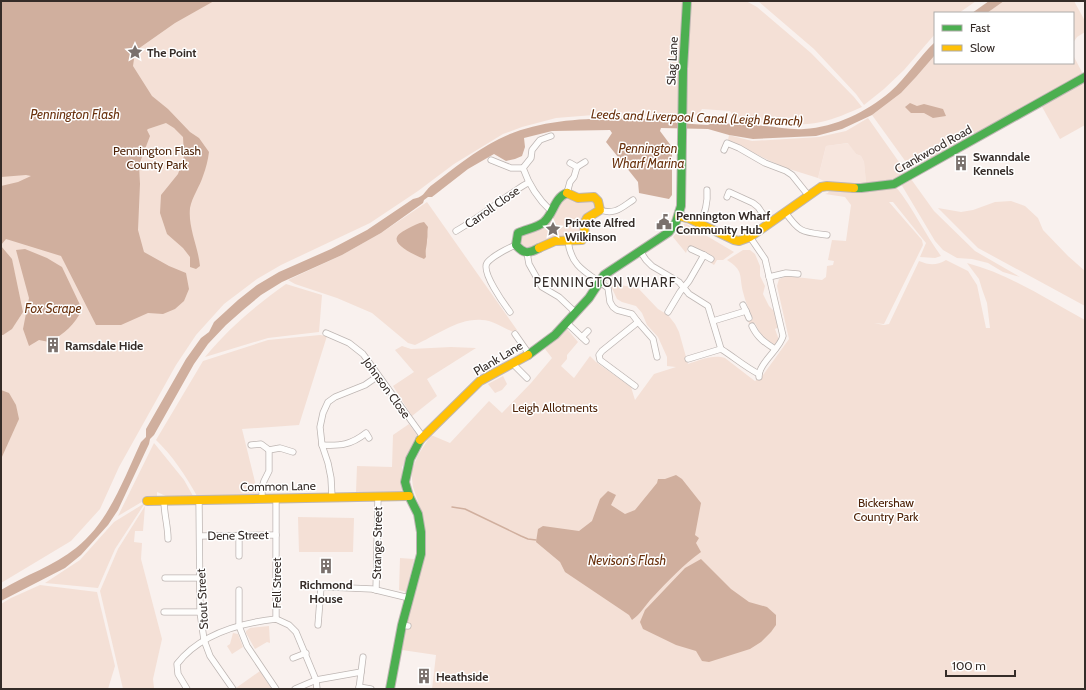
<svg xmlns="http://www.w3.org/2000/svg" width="1086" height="690" viewBox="0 0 1086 690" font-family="Cabin,sans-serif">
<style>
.built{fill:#f7e6de}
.green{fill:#f4e0d6}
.water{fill:#d0af9e}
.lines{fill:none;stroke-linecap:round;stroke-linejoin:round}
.stream{stroke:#d0af9e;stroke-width:1.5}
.street-casing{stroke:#beb6b3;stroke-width:7}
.fast-casing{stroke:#beb6b3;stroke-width:10}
.slow-casing{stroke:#beb6b3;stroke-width:10}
.street{stroke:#fefdfc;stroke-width:5.5}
.fast{stroke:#4caf50;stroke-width:8}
.slow{stroke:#ffc107;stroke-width:8}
.labels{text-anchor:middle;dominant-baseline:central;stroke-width:3;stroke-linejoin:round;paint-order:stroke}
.poi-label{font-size:12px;font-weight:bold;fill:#352c28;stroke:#fff;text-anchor:start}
.street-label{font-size:12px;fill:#352c28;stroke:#fff}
.park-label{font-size:12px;fill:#4e2308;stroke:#fff}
.water-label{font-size:13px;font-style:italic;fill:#6a320e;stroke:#fff}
.neighbourhood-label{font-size:13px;letter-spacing:1px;fill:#352c28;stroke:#fff}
</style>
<rect width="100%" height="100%" fill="#f9f1ee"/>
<path class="built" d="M849,143L856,154L861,156L864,162L866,183L838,184L826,182L818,178L826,146Z"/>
<g class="green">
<path d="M1,1H683L678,117L606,114L556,118L522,127L503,134L454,164L418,191L370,223L281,265L257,279L224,304L196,335L176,365L119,467L100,509L71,541L1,583Z"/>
<path d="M689,1H746L757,7L811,53L854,97L862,107C848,113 835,119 821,122C793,128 763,122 736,120L730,111L702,109L698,115H685Z"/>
<path d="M758,1H976L959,13H935V34L904,70L884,89L864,105L856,94L814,49Z"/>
<path d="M1004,1H1074L1085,21V32L1077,37L1073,43V13H987Z"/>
<path d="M935,55V63H1073V55L1083,74L911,169L872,115L901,93L916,77Z"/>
<path d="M1085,82V125L1060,139L1041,105Z"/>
<path d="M868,118L906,172L894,179L866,183L864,162L861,156L856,154L848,143L826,146L818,178L786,168L768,160L728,140L729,135L752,141L819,137L846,131Z"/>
<path d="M911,179L934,211L975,251L1020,277L1003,272L988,263L972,259L957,258L943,250L935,241L901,184Z"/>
<path d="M889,187H896C913,208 925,234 941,256L935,258L920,257L926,243L893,202H889L922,240L923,245L884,324L874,323L884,325L889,324L919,261C929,265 936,266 946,260L968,271L977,285L986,328H990L987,303L982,289L979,279L967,263C1009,274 1047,299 1085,320V689H432L436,655L402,650L407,621L426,550L423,516L413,487L412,479V470L418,455L431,435L450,443L489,401L502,413L531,383L552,358L545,349L567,329L578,342L567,355V359L561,366L574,378L590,356L596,362L631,387L635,400L654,374L676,367L667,366V357L658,337L647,325L642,313L636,306L622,302L617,299L608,280L613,277L620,285L638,288L658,309L668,315L675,324L679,332L688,364C699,360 714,354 725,358L747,375L755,381L763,375L789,339L777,286L779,279L787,276L822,280L826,277L827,266L833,265L834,261L828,260L832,240L846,241L851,205L845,197L825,194L828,193L829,191H833L834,189Z"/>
<path d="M564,196L592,198L597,206L583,237L532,250H524L518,241L521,233L532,231Z"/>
<path d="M1011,201L1025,206L1038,218L1043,230L1068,256L1085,271V306L978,248L938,208L961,212L973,210L995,202Z"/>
<path d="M427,202L517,330L513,332C504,328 492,320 482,320C458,318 436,336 415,345L408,343L372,313L337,298L295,284L288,280L342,255L381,233Z"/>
<path d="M685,223L734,252L723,260H717L714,265L711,263L713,258L696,248L688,247L686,253L673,237Z"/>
<path d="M743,250H750L755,254L760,266V276L765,286L763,294L769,306L775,312L779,327L775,329L779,340L775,345C764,343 759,332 755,323L750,325L748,321L753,319C749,310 745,301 743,292C739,275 744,271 727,260Z"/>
<path d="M286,284L322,295L319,332L268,338L205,357C229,328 255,306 286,284Z"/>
<path d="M320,335L327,336L299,425L242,429L258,494L197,496C186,476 172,455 156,440L203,361L268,340Z"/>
<path d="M402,346L411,349L451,347L476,348L427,379L437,396L412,416L393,386L414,372L395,350Z"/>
<path d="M503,376L507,384L502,390L495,393L488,384Z"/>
<path d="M409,424L419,437L402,467V492H356L357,466L392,467L393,435Z"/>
<path d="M154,443L184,480L193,496L168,497L157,492V497L145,500L118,516Z"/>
<path d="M145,503L115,549L98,588L45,583L80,560L114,522Z"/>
<path d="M145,506L143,531H135L134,542L142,543L141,559L162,639L153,679L154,688L123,689L100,591L118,549Z"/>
<path d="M298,517L354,518L353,552H299Z"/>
<path d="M400,558L414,559L406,592L399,590Z"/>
<path d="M40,585L97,592L115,666L108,689H1V604L11,598Z"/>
<path d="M269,626L270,643L267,642L255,649L246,633V631L250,628Z"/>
<path d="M233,633L238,634L243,647L232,654L227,646L230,644Z"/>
<path d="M260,671L272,689L236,688Z"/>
</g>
<g class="water">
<path d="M1,1H214L175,23L138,49L135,52L133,66L152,96L168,109L190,132L199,138L209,152C208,160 206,168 203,176C200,186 192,197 190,208C188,228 198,246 200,266L196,269L190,267V257L183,248L167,234L160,213L161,195L178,174L184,156L183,137L174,128L166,123L148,129L147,130L150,136L139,165L140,184L138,230L144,252L169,266L186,273L189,289L184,301L175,309L163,314L148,313L121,325H96L61,256L6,239L1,245V186L18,182L31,176L26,175L1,177Z"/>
<path d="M989,1H1004L987,13H972Z"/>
<path d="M935,42V55L916,77L901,93L872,115L842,129L816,136L753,139L729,135L708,129L661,128L660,131L672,147V195L669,199L639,193L638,182L606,142L612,133L610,130L552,131L524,138L525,147L522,156L515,159L506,161L494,154L468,169L432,197H428L424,200L423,203L381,233L342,255L282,282L261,295L243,310L226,325L208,344L194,364L154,435L150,439L149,444L118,510L108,525L81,555L65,568L1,601V590C25,575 54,566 76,548C109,522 124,478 141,442L146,437V429L186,359L201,338L209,332L214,322L238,300L257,285L279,272L331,249L367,230L413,199C425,197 424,191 432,185C453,169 475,151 499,139C548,114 616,118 670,120L675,121L676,123L708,125L710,124C728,123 747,124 765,126C778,127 791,130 804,129C836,127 866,112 890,92C907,77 919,57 935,42Z"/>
<path d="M910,103L917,106L924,104L943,109L946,116L933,118L924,113H911L905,107Z"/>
<path d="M424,222L428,227C427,232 428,236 427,240C427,247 425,249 426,257L424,259C417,256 393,246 397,237C399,233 404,231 407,229C413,226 418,223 424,222Z"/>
<path d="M1,246L12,259L23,312L12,329L3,335H1Z"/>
<path d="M25,249L47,258L62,267L82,309C75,325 64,334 49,342L39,340L29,346L23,329L29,298L16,250Z"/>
<path d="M1,390L9,393L16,405L19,419L1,459Z"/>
<path d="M676,475L682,479L701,503L695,535L699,538L696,543L701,552C683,565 668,581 653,597C645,605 641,614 632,620L629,615L565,572L560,562L536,542L538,529L543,526L579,531L592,521L600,499L608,491L616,495L611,505L625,514L635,510L657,483L658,479H665Z"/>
<path d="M701,559L731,589L749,602L767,607L776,615V625L771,632L761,642L750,649L709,662L702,661L696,651L676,645L643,629L640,622L645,610L685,568Z"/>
</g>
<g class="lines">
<path class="stream" d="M452,507L465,509L521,536L528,539L536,540"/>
<defs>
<g id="street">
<path d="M551,136L540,140L532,150L531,158L523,168C529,185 538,199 551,211"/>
<path d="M724,150L727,143L739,148L765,163L786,171L792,175L808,195"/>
<path d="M491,160L511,168H523"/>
<path d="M577,167L585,162"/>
<path d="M567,193L570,182L574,177L577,167L570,163"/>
<path d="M727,197L729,192L753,203L758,207L769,223"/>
<path d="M600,210C615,215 621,208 633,200"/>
<path d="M785,212C800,233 802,232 827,235"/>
<path d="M700,224C705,212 708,203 707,190"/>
<path d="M456,231C475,220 492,207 509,195C516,191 521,186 528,183"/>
<path d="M750,237L765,259L783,336C780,349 758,364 759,377"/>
<path d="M568,241C571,268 588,273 608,288L610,302L613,307L617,310L632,314L638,322L602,351L599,355L600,360L635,386"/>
<path d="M640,251L646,260L652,266L679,282L689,294L708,306L721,349"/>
<path d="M527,253L529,264L542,287L559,297L576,313"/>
<path d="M704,255L711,259"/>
<path d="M769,277L786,273L798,274"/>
<path d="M743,305L746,311"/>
<path d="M510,312C504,304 481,272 487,263C491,257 508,248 516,245"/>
<path d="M668,312L680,292L689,281L704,255L691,249"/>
<path d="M713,321L746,311L749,318"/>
<path d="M638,322L653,339L657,357"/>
<path d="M567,323L586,341"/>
<path d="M752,326C757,337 765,343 775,349"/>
<path d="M326,333L349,343L363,354L423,437"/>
<path d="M515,334L529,354"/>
<path d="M582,337L588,331"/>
<path d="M688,359L721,349C734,357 745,367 759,374"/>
<path d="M512,363L527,378"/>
<path d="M251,445L261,444L269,450L280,448L293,452"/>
<path d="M322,445C340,446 351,445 366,433L369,438"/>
<path d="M332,497L331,478L328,463L322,445L320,427L323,413L328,402L335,397L365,385L378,376"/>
<path d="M276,498V619"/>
<path d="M262,499V488L264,481L269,471V450"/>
<path d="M199,500L200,612L204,640L210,656L233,689"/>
<path d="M164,501C164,514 168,526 168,539"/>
<path d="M239,535V556"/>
<path d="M200,536L276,535"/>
<path d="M165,578H200"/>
<path d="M305,586L372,589L409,598"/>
<path d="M239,590V626L247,646L276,689"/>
<path d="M376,590L378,497"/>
<path d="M164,612H200"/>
<path d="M276,619L289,625L296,632L316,680L317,689"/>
<path d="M318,625L321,587"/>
<path d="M402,625L408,626"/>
<path d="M293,658L306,653"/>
<path d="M359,687L371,689"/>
<path d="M187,689L178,674L177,664C200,634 241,623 276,619"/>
<path d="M295,689L316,680L361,672"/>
<path d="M359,689L363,657"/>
</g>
<g id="fast">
<path d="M854,188H861L894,184L1085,77"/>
<path d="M539,248C528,254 524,254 516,245L518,233C526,229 537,228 544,222C554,213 554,198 567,193"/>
<path d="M528,355L555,335L589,298L604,275L669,232L676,222L681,206L683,69L687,1"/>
<path d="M390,689L402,625L421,554V532L418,514L409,496L405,482L410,459L420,440"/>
</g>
<g id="slow">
<path d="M679,216L690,219L734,240L739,241L750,237L821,187L827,186L854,188"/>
<path d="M539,248L555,241L582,240L585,236L584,224L587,218L600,210L598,201L594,197L578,198L567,193"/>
<path d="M420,440L480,381L528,355"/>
<path d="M147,501L409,496"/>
</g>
</defs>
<use href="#street" class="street-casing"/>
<use href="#fast" class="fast-casing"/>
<use href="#slow" class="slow-casing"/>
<use href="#street" class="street"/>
<use href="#fast" class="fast"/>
<use href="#slow" class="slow"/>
</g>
<defs>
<symbol id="sight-bare" viewBox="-9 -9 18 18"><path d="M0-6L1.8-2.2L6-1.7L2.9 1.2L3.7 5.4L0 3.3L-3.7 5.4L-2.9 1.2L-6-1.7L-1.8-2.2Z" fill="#7a716d" stroke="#fff" stroke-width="2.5" paint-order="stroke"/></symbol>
<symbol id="building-bare" viewBox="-9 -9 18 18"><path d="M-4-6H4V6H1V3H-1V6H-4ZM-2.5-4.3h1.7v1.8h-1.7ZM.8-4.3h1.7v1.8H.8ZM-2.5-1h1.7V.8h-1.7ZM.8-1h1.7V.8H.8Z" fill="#7a716d" stroke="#fff" stroke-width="2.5" paint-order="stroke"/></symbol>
<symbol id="civic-bare" viewBox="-9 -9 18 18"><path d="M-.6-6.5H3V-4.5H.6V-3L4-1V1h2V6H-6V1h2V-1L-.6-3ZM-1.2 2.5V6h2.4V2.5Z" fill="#7a716d" stroke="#fff" stroke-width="2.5" paint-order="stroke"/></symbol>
</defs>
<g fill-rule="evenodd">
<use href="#sight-bare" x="124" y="41" width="22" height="22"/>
<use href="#building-bare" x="950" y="152" width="22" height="22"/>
<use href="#civic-bare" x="653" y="211" width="22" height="22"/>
<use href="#sight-bare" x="542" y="218" width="22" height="22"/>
<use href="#building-bare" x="42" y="334" width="22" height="22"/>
<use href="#building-bare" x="315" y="555" width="22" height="22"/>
<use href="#building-bare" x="413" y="665" width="22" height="22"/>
</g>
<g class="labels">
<g class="poi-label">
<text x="147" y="52">The Point</text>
<text x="973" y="156">Swanndale<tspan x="973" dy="14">Kennels</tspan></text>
<text x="676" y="215">Pennington Wharf<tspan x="676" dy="14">Community Hub</tspan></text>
<text x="565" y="222">Private Alfred<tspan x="565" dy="14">Wilkinson</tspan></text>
<text x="65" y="345">Ramsdale Hide</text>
<text x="326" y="584" text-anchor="middle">Richmond<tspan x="326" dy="14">House</tspan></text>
<text x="436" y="676">Heathside</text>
</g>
<g class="street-label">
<text transform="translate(672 61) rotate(-87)">Slag Lane</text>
<text transform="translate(933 149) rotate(-29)">Crankwood Road</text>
<text transform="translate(492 207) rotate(-35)">Carroll Close</text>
<text transform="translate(498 358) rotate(-31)">Plank Lane</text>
<text transform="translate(387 388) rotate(54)">Johnson Close</text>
<text transform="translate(278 486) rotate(-1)">Common Lane</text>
<text transform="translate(238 535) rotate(-1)">Dene Street</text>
<text transform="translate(377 543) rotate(-89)">Strange Street</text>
<text transform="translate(276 583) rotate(-90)">Fell Street</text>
<text transform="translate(202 599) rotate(-93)">Stout Street</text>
</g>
<g class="park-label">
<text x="157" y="150">Pennington Flash<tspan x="157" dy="14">County Park</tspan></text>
<text x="555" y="407">Leigh Allotments</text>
<text x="886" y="502">Bickershaw<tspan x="886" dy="14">Country Park</tspan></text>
</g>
<g class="water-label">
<text x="75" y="114">Pennington Flash</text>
<text transform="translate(697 117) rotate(2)">Leeds and Liverpool Canal (Leigh Branch)</text>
<text x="648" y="148">Pennington<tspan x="648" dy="15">Wharf Marina</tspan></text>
<text x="53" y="308">Fox Scrape</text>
<text x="627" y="560">Nevison's Flash</text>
</g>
<g class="neighbourhood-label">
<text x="605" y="282">PENNINGTON WHARF</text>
</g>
</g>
<rect width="1086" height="690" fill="none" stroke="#352c28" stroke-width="4"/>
<rect x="934" y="12" width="140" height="52" fill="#ffffff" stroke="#aeaba9"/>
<rect x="942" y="25" width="20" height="6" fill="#4caf50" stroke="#aeaba9"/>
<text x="970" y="32" font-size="12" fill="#352c28">Fast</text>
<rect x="942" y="45" width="20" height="6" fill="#ffc107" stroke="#aeaba9"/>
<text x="970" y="52" font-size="12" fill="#352c28">Slow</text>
<path d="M946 670v6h69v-6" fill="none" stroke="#352c28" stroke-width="2"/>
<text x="952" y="670" font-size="12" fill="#352c28" stroke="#ffffff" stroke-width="3" paint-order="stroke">100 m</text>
</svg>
